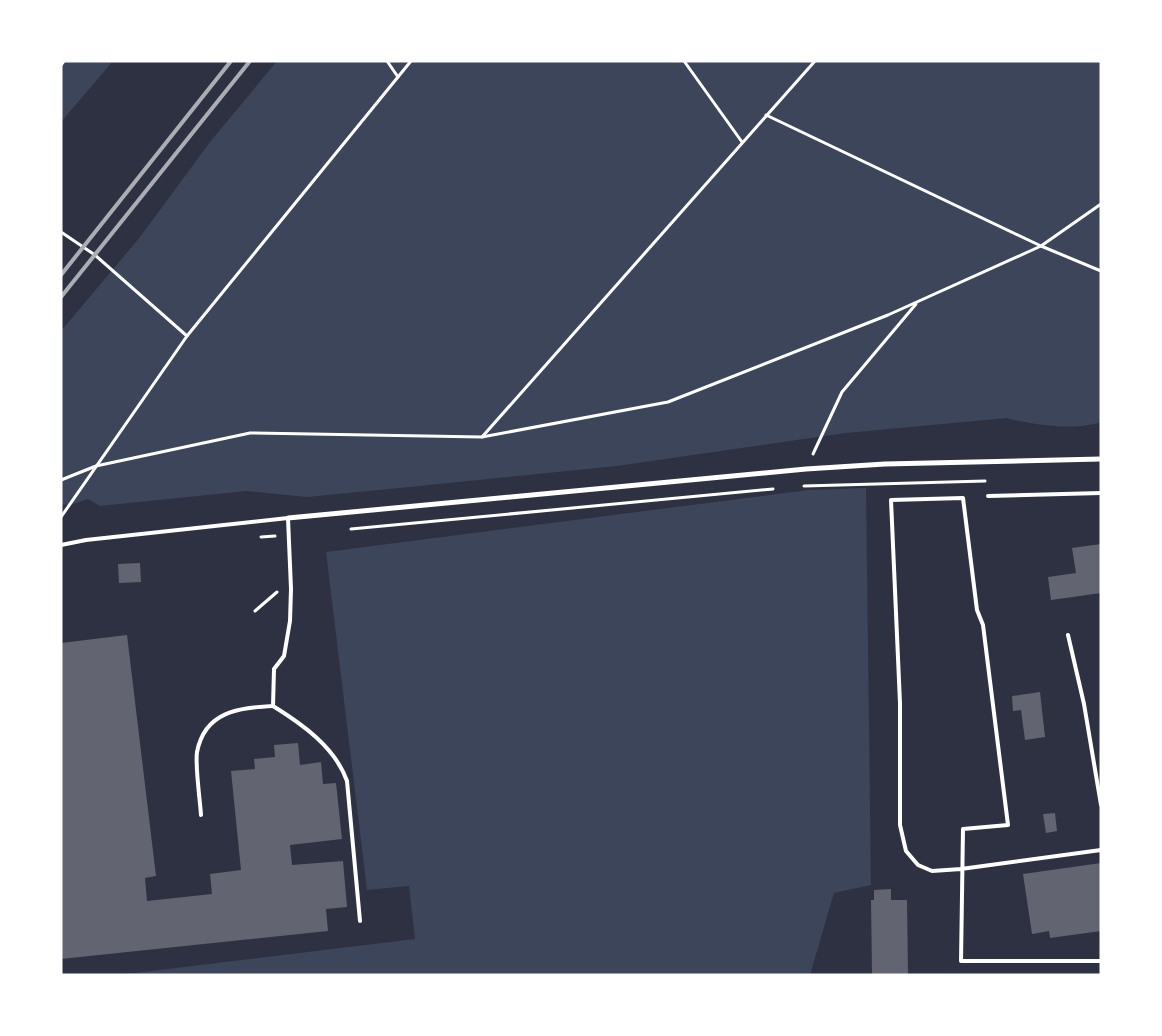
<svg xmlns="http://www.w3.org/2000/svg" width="1162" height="1036" viewBox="0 0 1162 1036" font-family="Ubuntu,sans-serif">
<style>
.green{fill:#3c4559}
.building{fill:#626471}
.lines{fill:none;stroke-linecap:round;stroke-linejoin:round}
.path{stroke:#fff;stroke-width:3}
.service{stroke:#fff;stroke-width:4}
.minor{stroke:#fff;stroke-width:5}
.rail{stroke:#abadb3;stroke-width:4}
</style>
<rect width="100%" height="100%" fill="#2d3142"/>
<g class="green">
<path d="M61,61H113L61,122Z"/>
<path d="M277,61H1101V422C1076,431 1032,425 1007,418L846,433L617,466L420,486L307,497L247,491L100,506L88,499L73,504L61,505V331L140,237L210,142Z"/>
<path d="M866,488L871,885L834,893L810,975H118L415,939L409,886L367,890L326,552L808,490Z"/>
</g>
<g class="building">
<path d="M1101,544V593L1051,600L1048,577L1076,573L1072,548Z"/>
<path d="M140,563L141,582L119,583L118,564Z"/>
<path d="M127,635L156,876L145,878L147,901L212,894L210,874L241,870L231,771L255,769L254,759L275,757L274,745L298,743L300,765L321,762L323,784L336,783L342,839L290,845L292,865L343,861L347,907L326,909L328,931L61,959V643Z"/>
<path d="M1040,692L1045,737L1025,740L1021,710L1013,711L1012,696Z"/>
<path d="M1055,813L1057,831L1046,833L1043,814Z"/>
<path d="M1101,863V931L1050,938L1049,931L1032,934L1023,874Z"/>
<path d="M891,889V900H907L908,975H872L871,900H874V890Z"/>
</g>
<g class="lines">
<g class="path">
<path d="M387,61L398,77"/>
<path d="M684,61L742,142"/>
<path d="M61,65L64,61"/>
<path d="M766,115L1041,246L1101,271"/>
<path d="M61,232L95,255L187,336"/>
<path d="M482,437L815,61"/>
<path d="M813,454L842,392L916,304"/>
<path d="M61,480L96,466L250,433L482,437L668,402L888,315L1041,246L1101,204"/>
<path d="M804,486L985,481"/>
<path d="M61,517L187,336L411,61"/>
<path d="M351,529L773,489"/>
<path d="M261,537L275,536"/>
<path d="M255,611L277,592"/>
</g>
<g class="service">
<path d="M988,496L1101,493"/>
<path d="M61,545L86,540L288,518L291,589L290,621L284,656L274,669L273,706C239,708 205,711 197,752C195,765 200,800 201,815"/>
<path d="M1068,635L1084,704L1101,805"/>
<path d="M273,706C302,724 335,747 347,781L360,921"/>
<path d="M1101,850L961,869L932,871L918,865L906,851L900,825V703L891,500L963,498L977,610L983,625L1008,825L963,829L961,961H1101"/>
</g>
<path class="minor" d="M288,518L806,469L885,464L1101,459"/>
<g class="rail">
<path d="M61,275L231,61"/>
<path d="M61,297L250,61"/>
</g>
</g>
<rect width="1162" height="1036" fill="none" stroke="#ffffff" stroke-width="125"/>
</svg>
